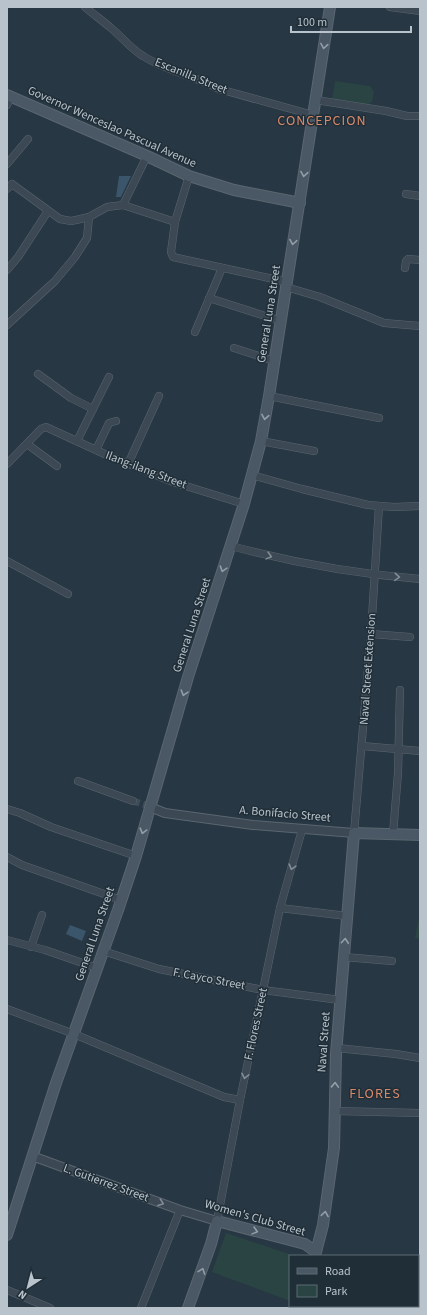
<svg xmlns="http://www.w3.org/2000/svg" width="427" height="1315" viewBox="0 0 427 1315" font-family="'Source Sans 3',sans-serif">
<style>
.green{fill:#294443}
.water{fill:#3b566a}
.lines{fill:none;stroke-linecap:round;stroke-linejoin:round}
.minor-tunnel{stroke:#3d4c58;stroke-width:7;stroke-dasharray:7 3.5;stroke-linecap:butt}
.minor-casing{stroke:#5a6670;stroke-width:8}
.tertiary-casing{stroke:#5a6670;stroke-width:10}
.secondary-casing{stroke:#5a6670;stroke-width:12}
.minor{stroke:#3c4853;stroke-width:7}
.tertiary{stroke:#3c4853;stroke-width:8}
.secondary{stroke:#4a5865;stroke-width:10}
.oneway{stroke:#929ea8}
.oneway2{stroke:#818c96}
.labels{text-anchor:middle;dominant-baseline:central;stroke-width:3;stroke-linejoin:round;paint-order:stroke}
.street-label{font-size:12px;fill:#b9c3cc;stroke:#202e38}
.quarter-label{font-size:14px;letter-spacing:1px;fill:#d6896a;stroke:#202e38}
</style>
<rect width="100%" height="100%" fill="#273743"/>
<g class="green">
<path d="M335,81L370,86L374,92L372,102L367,105L332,101Z"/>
<path d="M420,912V939L415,938Z"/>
<path d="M226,1233L292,1255L293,1256H290V1301L212,1272Z"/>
</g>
<g class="water">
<path d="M119,176H131L121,197H116Z"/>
<path d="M70,925L86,931L82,941L66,934Z"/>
</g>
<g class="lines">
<path class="minor-tunnel" d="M133,801L146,805"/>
<defs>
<g id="minor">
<path d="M85,7C93,14 103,21 111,28C122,37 131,49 143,56C166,71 195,76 219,89L313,115"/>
<path d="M390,7L420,11"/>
<path d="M316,100L386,111L407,116H420"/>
<path d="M7,105L11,97"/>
<path d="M7,164L28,139"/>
<path d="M189,176L175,222L171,252L173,257L287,282"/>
<path d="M7,189L12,184L60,219L71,221L76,220L89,217L107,207L123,205L175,222"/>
<path d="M406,194L420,196"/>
<path d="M123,205L147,156"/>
<path d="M405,268L406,261L408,259L420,260"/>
<path d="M7,270L18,257L48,211"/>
<path d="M286,287L320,297L384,323L420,326"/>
<path d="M209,298L281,321"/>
<path d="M7,325L55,281L75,257L87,238L89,217"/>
<path d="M195,332L222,268"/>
<path d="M234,348L274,361"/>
<path d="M38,374L71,398L93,409"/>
<path d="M269,396L379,418"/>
<path d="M77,441L109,377"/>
<path d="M261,441L314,451"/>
<path d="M27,444L57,466"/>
<path d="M96,450L109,423L116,421"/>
<path d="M7,464L41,429L46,427L109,456L173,482L244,504"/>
<path d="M128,464L159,396"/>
<path d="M252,475L302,489L368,505L394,507L420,506"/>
<path d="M231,546C294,563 355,574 420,579"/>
<path d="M7,561L68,594"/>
<path d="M371,634L410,637"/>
<path d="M362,746L420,751"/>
<path d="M78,781L133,801"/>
<path d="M7,809L20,813L51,827L136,856"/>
<path d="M354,833L371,634L379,506"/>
<path d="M393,834L398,773L400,690"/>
<path d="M7,857L22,865L121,900"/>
<path d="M280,908L347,916"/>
<path d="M7,940L45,950L97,968"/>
<path d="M31,947L42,915"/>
<path d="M103,951L159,969L263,990L340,1000"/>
<path d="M344,957L392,961"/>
<path d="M7,1009L74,1034L224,1097L240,1100"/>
<path d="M337,1048L396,1054L420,1058"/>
<path d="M334,1111L420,1113"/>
<path d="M217,1221L240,1100L280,908L302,830"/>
<path d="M7,1290L50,1308"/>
<path d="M141,1308L180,1210"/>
<path d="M295,1308L296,1306"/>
</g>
<g id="tertiary">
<path d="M150,807L165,813L253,825L354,833"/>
<path d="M32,1156L180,1210L217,1221"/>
<path d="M418,1298L420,1299"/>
</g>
<g id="secondary">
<path d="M7,95L147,156L189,176L234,190L300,203"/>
<path d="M7,1235L56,1083L118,910L136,856L188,677L244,504L261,441L269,396L330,7"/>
<path d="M188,1308L211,1244L217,1221L305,1244L316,1252L323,1225L334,1148L336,1054L354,833L420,835"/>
</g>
</defs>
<use href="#minor" class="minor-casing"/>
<use href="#tertiary" class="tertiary-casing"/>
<use href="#secondary" class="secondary-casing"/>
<use href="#minor" class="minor"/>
<use href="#tertiary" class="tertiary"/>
<use href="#secondary" class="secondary"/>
</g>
<defs><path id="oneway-chevron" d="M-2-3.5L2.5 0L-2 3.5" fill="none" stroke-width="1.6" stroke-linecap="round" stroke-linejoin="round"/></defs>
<g class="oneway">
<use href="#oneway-chevron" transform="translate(324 46) rotate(99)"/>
<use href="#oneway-chevron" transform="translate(304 174) rotate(99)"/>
<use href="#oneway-chevron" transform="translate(293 242) rotate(99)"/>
<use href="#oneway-chevron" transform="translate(265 417) rotate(100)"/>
<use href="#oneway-chevron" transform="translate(223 569) rotate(108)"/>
<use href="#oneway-chevron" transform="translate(184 693) rotate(107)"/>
<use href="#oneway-chevron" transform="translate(143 831) rotate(105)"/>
<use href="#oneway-chevron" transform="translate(345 941) rotate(-85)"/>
<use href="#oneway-chevron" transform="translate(335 1085) rotate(-88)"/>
<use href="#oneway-chevron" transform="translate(325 1214) rotate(-81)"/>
<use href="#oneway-chevron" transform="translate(255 1231) rotate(15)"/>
<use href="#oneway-chevron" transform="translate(202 1271) rotate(-70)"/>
</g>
<g class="oneway2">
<use href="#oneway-chevron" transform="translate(269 556) rotate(15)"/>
<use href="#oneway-chevron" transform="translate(397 577) rotate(4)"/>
<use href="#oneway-chevron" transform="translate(292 867) rotate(106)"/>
<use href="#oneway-chevron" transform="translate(245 1076) rotate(102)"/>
<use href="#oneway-chevron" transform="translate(161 1203) rotate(20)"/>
</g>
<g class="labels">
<g class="street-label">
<text transform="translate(191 76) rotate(22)">Escanilla Street</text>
<text transform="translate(112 127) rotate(24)">Governor Wenceslao Pascual Avenue</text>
<text transform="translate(269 314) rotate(-81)">General Luna Street</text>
<text transform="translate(146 470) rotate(21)">Ilang-ilang Street</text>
<text transform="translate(192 625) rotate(-72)">General Luna Street</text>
<text transform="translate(368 669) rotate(-86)">Naval Street Extension</text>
<text transform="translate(285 814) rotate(5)">A. Bonifacio Street</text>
<text transform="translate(95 934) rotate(-71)">General Luna Street</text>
<text transform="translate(209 979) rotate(11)">F. Cayco Street</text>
<text transform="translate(256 1024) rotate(-78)">F. Flores Street</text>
<text transform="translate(324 1042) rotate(-86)">Naval Street</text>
<text transform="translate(106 1183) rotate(20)">L. Gutierrez Street</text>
<text transform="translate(255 1218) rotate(16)">Women's Club Street</text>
</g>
<g class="quarter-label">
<text x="322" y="121">CONCEPCION</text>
<text x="375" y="1094">FLORES</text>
</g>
</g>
<rect width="427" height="1315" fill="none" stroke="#b9c3cc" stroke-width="16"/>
<rect x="289" y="1255" width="130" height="52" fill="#202e38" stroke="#5d6a73"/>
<rect x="297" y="1268" width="20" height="6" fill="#4a5865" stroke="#5d6a73"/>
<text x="325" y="1275" font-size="12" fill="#b9c3cc">Road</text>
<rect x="297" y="1285" width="20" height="12" fill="#294443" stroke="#5d6a73"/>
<text x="325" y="1295" font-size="12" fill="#b9c3cc">Park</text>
<g transform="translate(28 1287) rotate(216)" stroke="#202e38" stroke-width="3" paint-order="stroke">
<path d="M0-3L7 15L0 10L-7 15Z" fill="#b9c3cc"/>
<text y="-6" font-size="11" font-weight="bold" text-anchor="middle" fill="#b9c3cc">N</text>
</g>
<path d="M291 26v6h120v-6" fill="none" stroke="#b9c3cc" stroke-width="2"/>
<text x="297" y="26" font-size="12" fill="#b9c3cc" stroke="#202e38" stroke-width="3" paint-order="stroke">100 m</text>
</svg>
